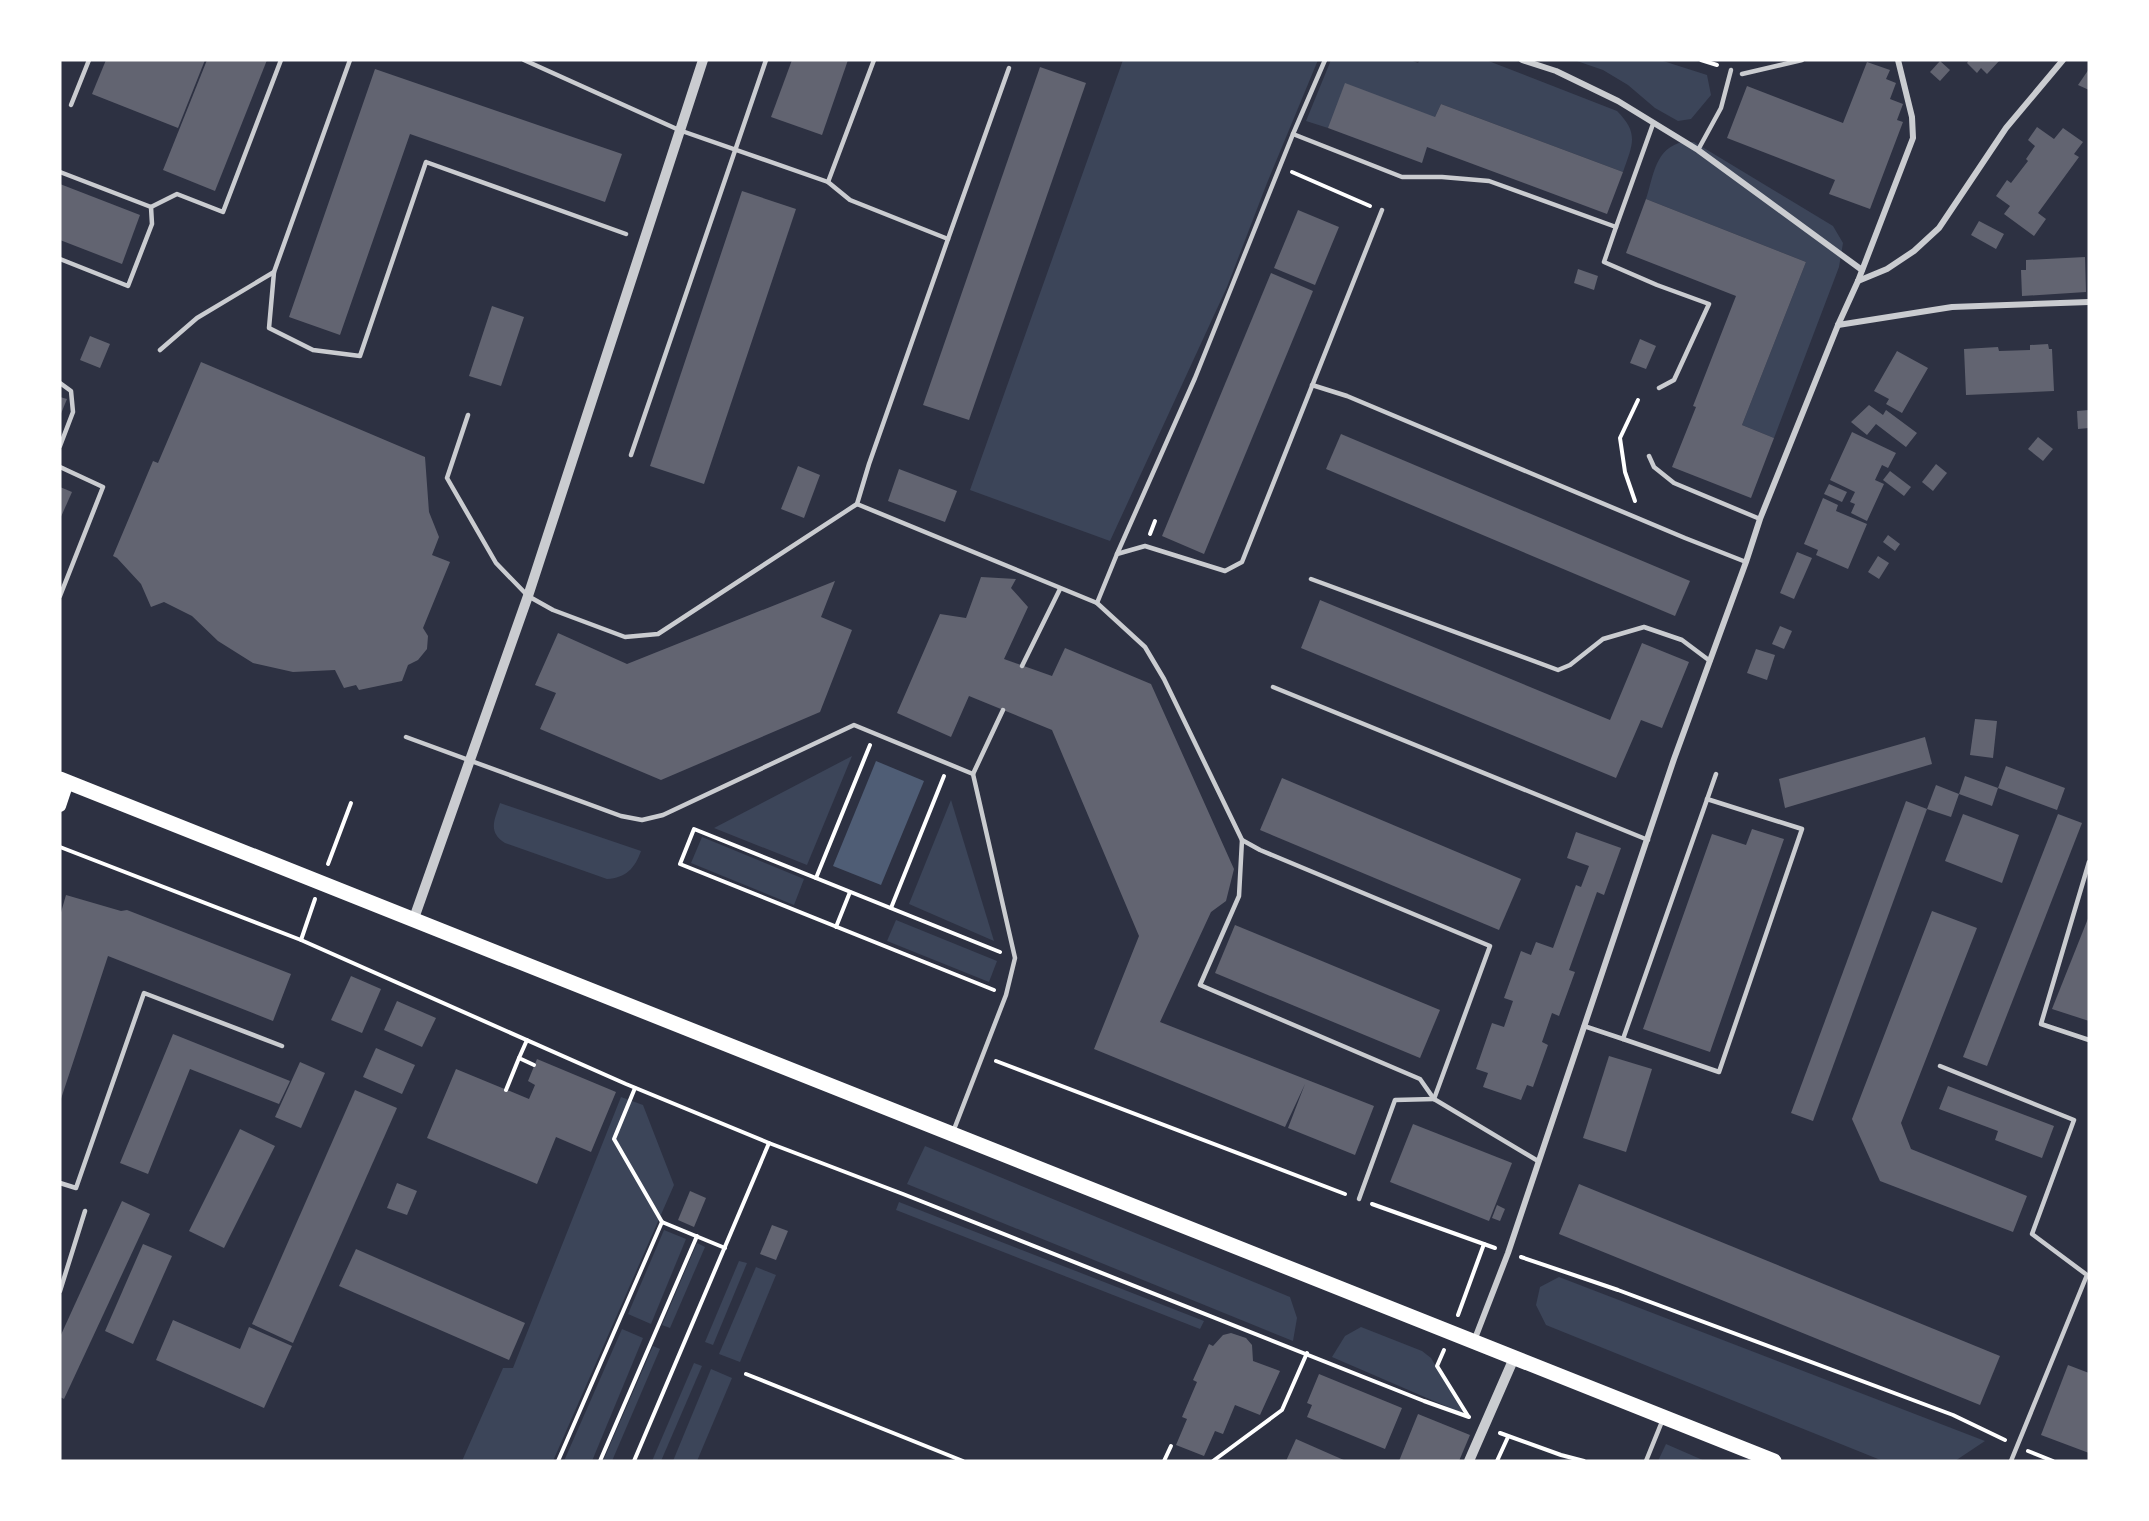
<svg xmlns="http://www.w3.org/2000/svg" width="2149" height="1521" viewBox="0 0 2149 1521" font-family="'Source Sans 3',sans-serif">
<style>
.green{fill:#3c4559}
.water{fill:#4f5d75}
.building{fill:#626471}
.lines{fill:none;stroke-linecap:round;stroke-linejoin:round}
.path{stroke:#fff;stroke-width:4}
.service{stroke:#caccd0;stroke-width:4.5}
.minor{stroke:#caccd0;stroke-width:6}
.tertiary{stroke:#caccd0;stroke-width:10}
.secondary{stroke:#fff;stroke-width:12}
.primary{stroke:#fff;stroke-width:15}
</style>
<rect width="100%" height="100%" fill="#2d3142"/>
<g class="green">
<path d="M1123,60H1318L1267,183L1227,287L1110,541L970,490Z"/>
<path d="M1331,60H1410L1418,63L1420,60H1486L1617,111C1640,134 1632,145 1623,172L1441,104L1435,117L1328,128L1306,121Z"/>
<path d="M1574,60H1660L1707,75L1711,95L1691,119L1678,121L1655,108L1628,85L1603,70Z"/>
<path d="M1683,142H1694L1833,226L1843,243L1839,267L1774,438L1742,425L1806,262L1646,199C1654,175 1655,148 1683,142Z"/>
<path d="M852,756L807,865L714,828Z"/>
<path d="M951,800L994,941L909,904Z"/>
<path d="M500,803L641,851C635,868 626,878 607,879L505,843C487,832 495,819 500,803Z"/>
<path d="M702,837L804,879L794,905L691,863Z"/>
<path d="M896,920L997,961L989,982L887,941Z"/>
<path d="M621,1097L643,1105L674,1185L553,1461H462L503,1368H513Z"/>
<path d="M925,1146L1290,1297L1297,1318L1293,1341L907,1184Z"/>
<path d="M899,1202L1204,1321L1200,1329L896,1210Z"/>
<path d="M664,1230L686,1239L651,1324L628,1314Z"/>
<path d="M697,1243L705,1247L670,1328L662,1325Z"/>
<path d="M739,1261L747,1263L713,1345L705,1342Z"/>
<path d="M756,1267L776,1275L740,1362L719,1354Z"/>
<path d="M1559,1277L1985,1441L1955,1461H1883L1546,1325L1536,1305L1540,1287Z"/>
<path d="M1361,1327L1422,1351L1431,1358L1464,1414L1332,1357L1345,1336Z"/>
<path d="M622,1329L643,1338L592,1461H564Z"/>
<path d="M653,1346L660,1349L612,1461H603Z"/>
<path d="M694,1363L702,1366L661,1461H652Z"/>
<path d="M711,1369L732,1378L697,1461H673Z"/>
<path d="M1666,1444L1705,1461H1658Z"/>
</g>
<path class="water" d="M876,761L924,781L881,885L833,866Z"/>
<g class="building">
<path d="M106,60H205L178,128L92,94Z"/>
<path d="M207,60H267L215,191L163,170Z"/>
<path d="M792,60H848L822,135L771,117Z"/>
<path d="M1969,60H2000L1987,74L1981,68L1977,73L1967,63Z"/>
<path d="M1940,61L1950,70L1940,81L1930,72Z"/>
<path d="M1867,62L1890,70L1886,79L1896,83L1890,99L1903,104L1897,120L1903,122L1870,209L1829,194L1835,180L1727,138L1747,86L1843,123Z"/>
<path d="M1040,67L1086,83L969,420L923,405Z"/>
<path d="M375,69L622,154L605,202L410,134L340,335L289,317Z"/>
<path d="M2089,69V90L2078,85Z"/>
<path d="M1345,83L1435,117L1441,104L1623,172L1607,214L1427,147L1422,163L1328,128Z"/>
<path d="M2037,127L2054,139L2063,128L2083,142L2074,154L2079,157L2038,213L2046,219L2034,236L2004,214L2010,206L1996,196L2007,180L2011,183L2028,161L2026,159L2035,146L2028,140Z"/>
<path d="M60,184L140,215L122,264L60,240Z"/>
<path d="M742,191L796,209L704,484L650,466Z"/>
<path d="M1646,199L1806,262L1742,425L1774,438L1751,498L1672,467L1696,407L1693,406L1736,296L1626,253Z"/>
<path d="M1298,210L1339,227L1315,285L1274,268Z"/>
<path d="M1979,221L2004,234L1996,249L1971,235Z"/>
<path d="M2085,257L2086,292L2022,296L2021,270H2026V260Z"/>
<path d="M1578,269L1598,276L1594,290L1574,283Z"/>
<path d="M1271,273L1313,291L1204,554L1162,536Z"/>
<path d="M492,306L524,317L501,386L469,376Z"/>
<path d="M90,336L110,344L100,368L80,360Z"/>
<path d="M1640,339L1656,346L1646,369L1630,363Z"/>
<path d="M2048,344L2049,349H2052L2054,391L1966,395L1964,349L1998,347L1999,351L2030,350V345Z"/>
<path d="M1897,351L1928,368L1902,413L1886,404L1889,399L1874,391Z"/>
<path d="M201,362L425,457L429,512L439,537L432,555L450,562L423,628L428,636L427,649L418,660L408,665L402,681L359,690L356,685L344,688L335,670L293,672L253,663L218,641L192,616L164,602L151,607L141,584L117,558L113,556L153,461L158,463Z"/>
<path d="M60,397L67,399L60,416Z"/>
<path d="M1869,405L1883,415L1886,410L1917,433L1906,447L1876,424L1867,435L1851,422Z"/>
<path d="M2089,410V428L2078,429L2077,411Z"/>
<path d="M1852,432L1896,453L1888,468L1882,465L1875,480L1884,484L1867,521L1851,513L1855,504L1850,502L1855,492L1830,480Z"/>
<path d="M1341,434L1690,581L1675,616L1326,469Z"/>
<path d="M2038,437L2053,449L2043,461L2028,449Z"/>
<path d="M1936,464L1947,473L1933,491L1922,482Z"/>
<path d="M798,466L820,475L804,518L781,509Z"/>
<path d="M899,469L957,491L945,522L888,501Z"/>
<path d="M1890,471L1911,487L1904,496L1883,480Z"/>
<path d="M1829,484L1847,492L1842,502L1824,494Z"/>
<path d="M60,487L72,492L60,519Z"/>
<path d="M1823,498L1838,505L1836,511L1867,524L1848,569L1816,555L1818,550L1804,544Z"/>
<path d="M1888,535L1900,544L1895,551L1883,542Z"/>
<path d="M1797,552L1812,558L1794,599L1780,593Z"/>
<path d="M1878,556L1889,563L1879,579L1868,572Z"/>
<path d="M981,577L1016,579L1011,588L1028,607L1004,659L1052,676L1065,648L1151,684L1234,869L1226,901L1211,912L1160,1022L1374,1106L1355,1155L1288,1128L1305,1084L1285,1127L1094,1049L1139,936L1052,730L969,696L951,737L897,713L940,614L966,618Z"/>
<path d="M835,581L821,617L852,630L820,712L661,780L540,729L556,693L535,685L558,633L627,664Z"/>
<path d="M1320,600L1610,720L1642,643L1689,662L1662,728L1641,720L1616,778L1301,648Z"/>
<path d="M1780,626L1792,631L1784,649L1772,644Z"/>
<path d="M1756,649L1775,655L1767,680L1747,673Z"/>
<path d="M1975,719L1997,721L1993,758L1970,755Z"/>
<path d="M1925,737L1932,764L1785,808L1779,779Z"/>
<path d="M2006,766L2065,788L2057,810L1998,788Z"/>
<path d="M1965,776L1998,788L1992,806L1959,794Z"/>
<path d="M1282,778L1521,879L1499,930L1260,830Z"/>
<path d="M1936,785L1959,794L1951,817L1927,809Z"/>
<path d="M1906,801L1927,809L1813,1121L1791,1113Z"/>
<path d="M1963,814L2019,835L2002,883L1945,861Z"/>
<path d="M2058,814L2082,823L1987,1066L1963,1057Z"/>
<path d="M1752,829L1784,839L1710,1052L1643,1029L1712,834L1746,845Z"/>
<path d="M1576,832L1621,848L1604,895L1597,892L1569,970L1575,972L1559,1016L1552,1013L1542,1042L1548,1045L1533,1087L1527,1085L1521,1100L1483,1087L1488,1073L1476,1069L1492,1023L1504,1027L1513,1001L1504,998L1521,951L1531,955L1536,942L1553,948L1576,885L1581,887L1589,866L1567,858Z"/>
<path d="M66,895L121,911L127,910L291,974L273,1021L108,956L60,1102V916Z"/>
<path d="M1932,911L1977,928L1901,1123L1911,1149L2027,1196L2013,1232L1880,1181L1852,1119Z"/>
<path d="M2089,916V1021L2052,1009Z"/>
<path d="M1235,925L1440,1010L1420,1058L1215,973Z"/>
<path d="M351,976L381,989L362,1033L331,1020Z"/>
<path d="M397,1001L436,1018L422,1047L384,1030Z"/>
<path d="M173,1034L290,1081L279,1104L190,1069L148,1174L120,1163Z"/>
<path d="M376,1048L415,1065L402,1094L363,1077Z"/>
<path d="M1609,1056L1652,1069L1626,1152L1583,1138Z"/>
<path d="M537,1059L616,1092L591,1152L556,1137L537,1184L427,1138L456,1069L529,1099L535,1085L528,1081Z"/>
<path d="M300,1062L325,1073L301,1128L275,1117Z"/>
<path d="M1948,1086L2054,1126L2042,1158L1995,1140L1998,1131L1939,1109Z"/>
<path d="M355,1090L397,1108L293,1343L252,1324Z"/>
<path d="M1413,1124L1512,1163L1489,1221L1390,1182Z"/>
<path d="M240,1129L275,1146L224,1248L189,1231Z"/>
<path d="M397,1183L417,1191L407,1215L387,1208Z"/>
<path d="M1579,1184L2000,1356L1980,1405L1559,1234Z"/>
<path d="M690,1191L706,1198L694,1227L678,1220Z"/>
<path d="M122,1201L150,1214L64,1399L60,1397V1337Z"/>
<path d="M1497,1205L1505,1209L1500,1221L1492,1218Z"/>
<path d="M772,1225L788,1231L776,1260L760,1254Z"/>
<path d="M143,1244L172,1256L133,1344L105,1331Z"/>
<path d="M356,1249L525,1323L509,1360L339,1286Z"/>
<path d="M173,1320L240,1349L249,1327L292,1346L264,1408L156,1360Z"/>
<path d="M1231,1333L1246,1338L1252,1345L1253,1361L1280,1371L1260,1415L1235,1405L1223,1434L1215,1431L1204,1456L1176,1445L1187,1419L1182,1417L1197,1382L1193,1380L1209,1344L1213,1346L1223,1335Z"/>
<path d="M2068,1365L2089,1373V1453L2041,1435Z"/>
<path d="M1319,1374L1402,1408L1385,1449L1307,1417L1312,1405L1307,1403Z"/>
<path d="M1418,1414L1470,1435L1459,1461H1399Z"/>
<path d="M1296,1439L1346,1461H1286Z"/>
</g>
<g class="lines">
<g class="path">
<path d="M1701,60L1717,65"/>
<path d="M1292,172L1370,206"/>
<path d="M1635,501L1625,472L1620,438L1638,400"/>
<path d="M1150,534L1155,521"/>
<path d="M60,847L301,940L626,1084L769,1143L903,1194L1424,1401L1469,1417"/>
<path d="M328,864L351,803"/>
<path d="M816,878L870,745"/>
<path d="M891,908L944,776"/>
<path d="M836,927L850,892"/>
<path d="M301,940L315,899"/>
<path d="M994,990L680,864L694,829L1000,952"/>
<path d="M527,1040L519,1058L534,1065"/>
<path d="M996,1061L1345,1194"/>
<path d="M635,1088L614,1139L662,1222"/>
<path d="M506,1090L519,1058"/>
<path d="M1372,1204L1495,1248"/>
<path d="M1521,1257L1618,1290L1953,1415L2005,1440"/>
<path d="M1458,1315L1484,1244"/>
<path d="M1444,1350L1437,1366L1468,1416"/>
<path d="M746,1374L963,1461"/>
<path d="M1500,1433L1561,1455L1584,1461"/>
<path d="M2028,1451L2053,1461"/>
<path d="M558,1461L662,1222L725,1248"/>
<path d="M600,1461L697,1236"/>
<path d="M634,1461L769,1143"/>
<path d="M1164,1461L1171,1446"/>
<path d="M1213,1461L1282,1410L1307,1353"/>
<path d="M1497,1461L1508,1437"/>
</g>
<g class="service">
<path d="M524,60L679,130L828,182L850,200L948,239L869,464L857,504"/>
<path d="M1742,74L1802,60"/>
<path d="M71,105L89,60"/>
<path d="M1293,134L1402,177H1442L1489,181L1616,227L1653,124"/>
<path d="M1698,150L1721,108L1731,70"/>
<path d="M60,172L151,207"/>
<path d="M828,182L874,60"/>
<path d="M151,207L177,194L223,212L281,60"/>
<path d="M1616,227L1604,262L1657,285L1709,304L1674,380L1659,388"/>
<path d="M948,239L1009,68"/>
<path d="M60,259L128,286L152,224L151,207"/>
<path d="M274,272L269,328L313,350L360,356L426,162L626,234"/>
<path d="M160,350L197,318L274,272L350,60"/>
<path d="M60,383L71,391L73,412L60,446"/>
<path d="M1312,385L1347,396L1685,538L1746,562"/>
<path d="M468,415L447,478L496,563L528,596L553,610L625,637L658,634L857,504L1097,603L1145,647L1164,679L1242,840L1260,850L1490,946L1434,1099L1538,1161"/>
<path d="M631,455L766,60"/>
<path d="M1649,456L1654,467L1674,483L1760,519"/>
<path d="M60,467L103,487L60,596"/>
<path d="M1117,554L1195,378L1293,134L1325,60"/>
<path d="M1311,579L1558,670L1570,665L1603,639L1644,627L1682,640L1710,661"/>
<path d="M1097,603L1117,554L1145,546L1225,571L1242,562L1382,210"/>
<path d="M1022,666L1060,589"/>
<path d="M1273,687L1648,840"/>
<path d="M406,737L621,816L642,820L663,815L854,725L973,774L1015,958L1006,995L953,1132"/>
<path d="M973,774L1003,710"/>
<path d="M1242,840L1239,896L1200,985L1420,1079L1434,1099"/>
<path d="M2089,862L2041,1024L2089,1040"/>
<path d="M1584,1026L1623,1039L1716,774"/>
<path d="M1623,1039L1719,1072L1802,829L1707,799"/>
<path d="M1940,1066L2074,1120L2032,1234L2087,1275L2011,1461"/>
<path d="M60,1183L76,1188L144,993L282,1046"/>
<path d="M1359,1199L1395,1100L1434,1099"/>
<path d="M60,1291L85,1211"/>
<path d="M1646,1461L1663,1419"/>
</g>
<g class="minor">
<path d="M1522,60L1556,71L1618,101L1698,150L1862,270"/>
<path d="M1858,281L1887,269L1914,251L1939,228L2006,128L2063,60"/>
<path d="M1838,325L1952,307L2089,302"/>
<path d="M1474,1341L1508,1253L1674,759L1746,562L1760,519L1838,325L1858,281L1913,138L1912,117L1898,60"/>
</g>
<g class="tertiary">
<path d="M413,921L528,596L703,60"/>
<path d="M1469,1461L1514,1358"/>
</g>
<path class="secondary" d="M60,806L68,782"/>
<path class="primary" d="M60,779L1774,1461"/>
</g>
<rect width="2149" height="1521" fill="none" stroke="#ffffff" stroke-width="123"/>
</svg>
